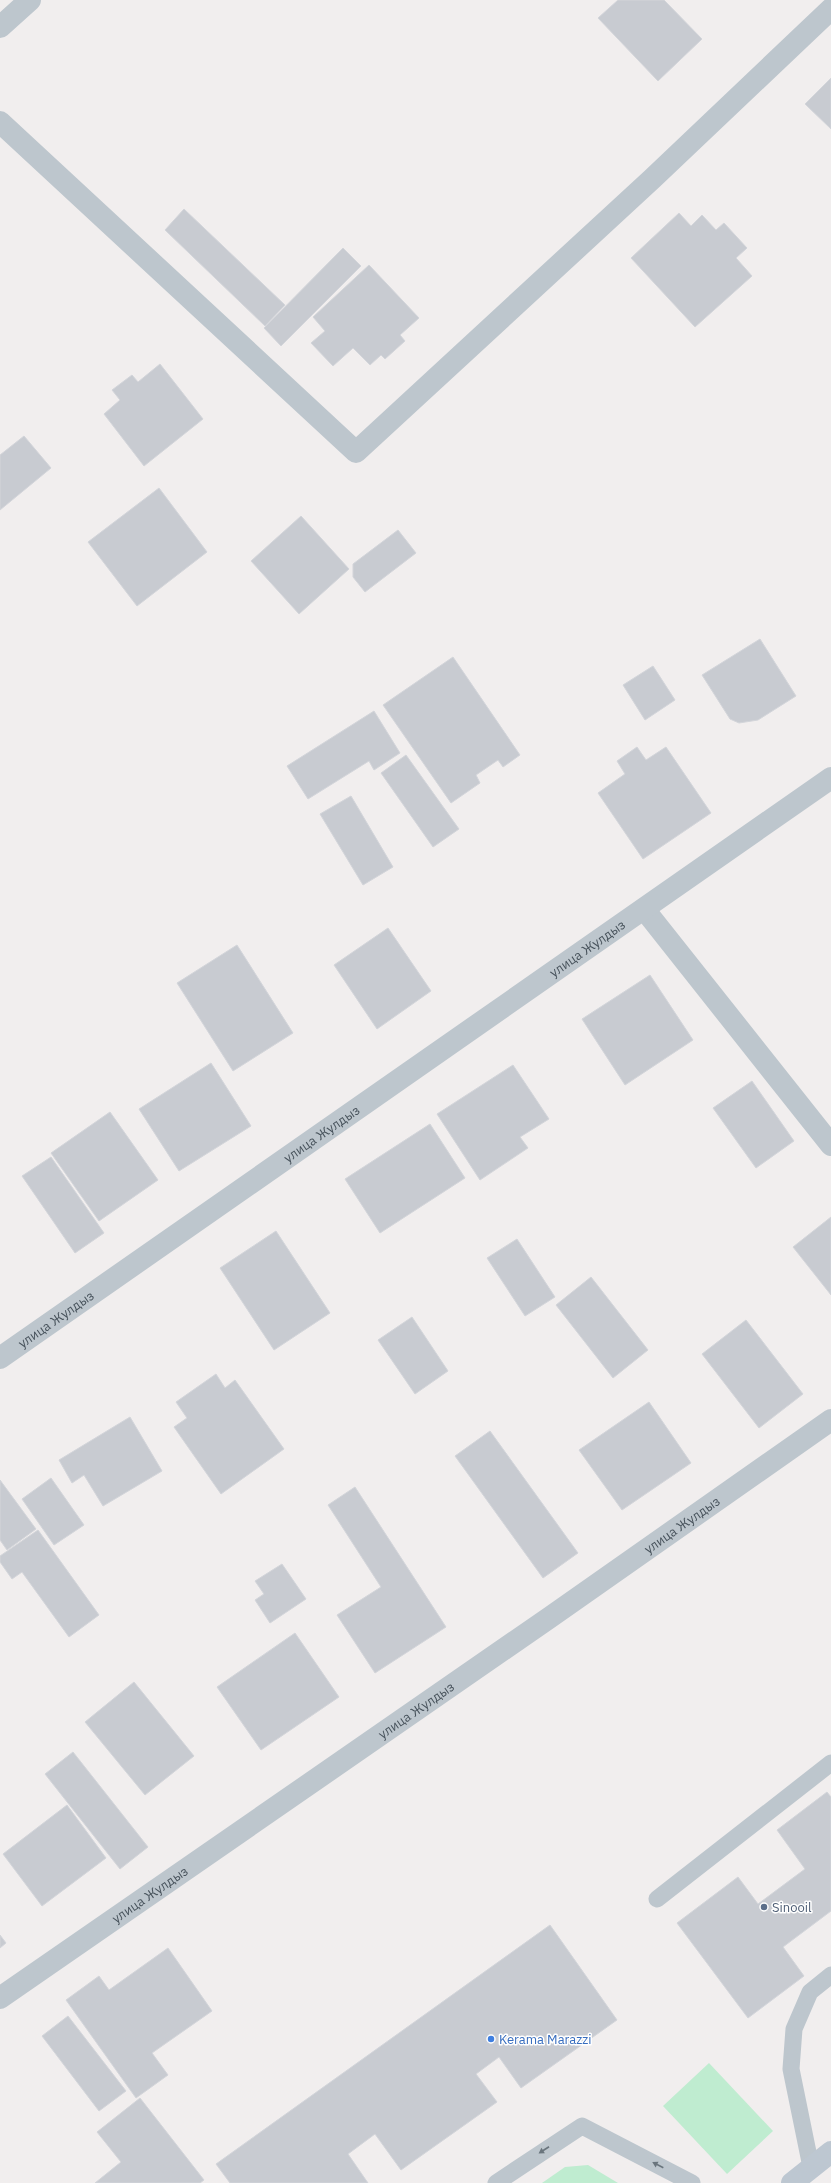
<svg xmlns="http://www.w3.org/2000/svg" width="831" height="2183" viewBox="0 0 831 2183" font-family="'IBM Plex Sans',sans-serif">
<style>
.green{fill:#bfecd0}
.building{fill:#c8cbd1;stroke:#d3d5da}
.lines{fill:none;stroke-linecap:round;stroke-linejoin:round}
.lane{stroke:#bdc6cd;stroke-width:17}
.street{stroke:#bdc6cd;stroke-width:22}
.secondary{stroke:#bdc7d1;stroke-width:22}
.oneway{fill:#6a757d}
.service-dot{fill:#5c6f8a;stroke:#fff;stroke-width:1.5}
.shop-dot{fill:#3f7fe0;stroke:#fff;stroke-width:1.5}
.labels{text-anchor:middle;dominant-baseline:central;stroke-width:3;stroke-linejoin:round;paint-order:stroke}
.street-label{font-size:13px;fill:#47525b;stroke:#fff}
.service-label{font-size:13px;fill:#4e5e75;stroke:#fff;text-anchor:start}
.shop-label{font-size:13px;fill:#366cbe;stroke:#fff;text-anchor:start}
</style>
<rect width="100%" height="100%" fill="#f1eeee"/>
<g class="green">
<path d="M709,2063L773,2131L727,2174L663,2106Z"/>
<path d="M588,2165L618,2183H542L565,2167Z"/>
</g>
<g class="building">
<path d="M618,0H664L702,39L658,81L598,18Z"/>
<path d="M831,78V129L805,104Z"/>
<path d="M184,209L285,305L265,326L165,230Z"/>
<path d="M679,213L691,226L702,215L716,230L724,223L747,248L736,258L752,276L695,327L631,258Z"/>
<path d="M343,248L361,266L281,346L264,328Z"/>
<path d="M369,265L419,318L400,335L405,341L385,359L381,355L370,365L353,348L333,366L311,343L325,331L313,317Z"/>
<path d="M160,364L203,419L144,466L104,414L120,400L112,390L132,375L138,382Z"/>
<path d="M24,436L51,468L0,510V455Z"/>
<path d="M159,488L207,552L137,606L88,542Z"/>
<path d="M301,516L349,569L299,614L251,561Z"/>
<path d="M398,530L416,553L365,592L353,577V564Z"/>
<path d="M760,639L796,696L758,720L739,723L730,719L702,675Z"/>
<path d="M453,657L520,755L503,767L498,760L476,775L480,783L451,803L383,705Z"/>
<path d="M653,666L675,700L645,720L623,685Z"/>
<path d="M374,711L400,753L374,770L369,761L308,799L287,766Z"/>
<path d="M637,747L646,760L666,747L711,813L643,859L598,793L625,774L617,761Z"/>
<path d="M406,755L459,829L433,847L381,773Z"/>
<path d="M351,796L393,867L363,885L320,814Z"/>
<path d="M388,928L431,991L377,1029L334,965Z"/>
<path d="M237,945L293,1033L233,1071L177,983Z"/>
<path d="M650,975L693,1040L625,1085L582,1019Z"/>
<path d="M211,1063L251,1126L179,1171L139,1109Z"/>
<path d="M513,1065L549,1119L520,1137L528,1148L480,1180L437,1114Z"/>
<path d="M752,1081L794,1141L756,1168L713,1108Z"/>
<path d="M110,1112L158,1180L99,1221L51,1153Z"/>
<path d="M430,1124L465,1178L380,1233L345,1179Z"/>
<path d="M51,1157L104,1233L75,1253L22,1176Z"/>
<path d="M831,1217V1295L793,1247Z"/>
<path d="M276,1231L330,1313L274,1350L220,1268Z"/>
<path d="M517,1239L555,1297L525,1316L487,1258Z"/>
<path d="M591,1277L648,1350L613,1378L556,1305Z"/>
<path d="M412,1317L448,1371L415,1394L378,1340Z"/>
<path d="M746,1320L803,1394L759,1428L702,1354Z"/>
<path d="M216,1374L225,1388L235,1380L284,1449L221,1494L174,1427L187,1418L176,1402Z"/>
<path d="M649,1402L691,1463L622,1510L579,1450Z"/>
<path d="M130,1417L162,1471L103,1506L84,1475L72,1483L59,1460Z"/>
<path d="M490,1431L578,1553L543,1578L455,1456Z"/>
<path d="M51,1478L84,1525L54,1545L22,1499Z"/>
<path d="M0,1480L36,1529L7,1550L0,1540Z"/>
<path d="M355,1487L446,1627L375,1673L337,1615L381,1587L328,1505Z"/>
<path d="M38,1530L99,1615L69,1637L22,1572L12,1579L0,1562V1556Z"/>
<path d="M282,1564L306,1599L270,1623L255,1600L264,1594L255,1581Z"/>
<path d="M295,1633L339,1697L261,1750L217,1687Z"/>
<path d="M134,1682L194,1756L145,1795L85,1722Z"/>
<path d="M73,1752L148,1847L120,1869L45,1774Z"/>
<path d="M827,1792L831,1797V1911L783,1947L804,1976L748,2018L677,1923L738,1877L758,1904L805,1869L777,1830Z"/>
<path d="M67,1805L106,1858L42,1906L3,1854Z"/>
<path d="M550,1925L617,2020L521,2088L499,2057L476,2074L497,2102L401,2170L375,2134L348,2154L368,2183H230L216,2164Z"/>
<path d="M0,1935L6,1943L0,1948Z"/>
<path d="M168,1948L212,2011L152,2053L168,2075L136,2098L66,2000L99,1976L109,1990Z"/>
<path d="M68,2016L126,2091L99,2111L42,2036Z"/>
<path d="M140,2098L204,2180L200,2183H95L121,2162L97,2132Z"/>
</g>
<g class="lines">
<g class="lane">
<path d="M657,1899L831,1763"/>
<path d="M811,2167L791,2069L794,2029L810,1992L831,1975"/>
<path d="M496,2183L582,2126L692,2183"/>
</g>
<g class="street">
<path d="M0,27L30,0"/>
<path d="M0,122L356,452L652,179L831,9"/>
<path d="M644,909L831,1145"/>
<path id="s1" d="M0,1358L831,778"/>
<path id="s2" d="M0,1998L549,1618L831,1420"/>
</g>
<path class="secondary" d="M792,2183L831,2152"/>
</g>
<defs><path id="oneway-solid" d="M-6-.8H1V-3.2L6.5 0L1 3.2V.8H-6Z"/></defs>
<g class="oneway">
<use href="#oneway-solid" transform="translate(544 2150) rotate(147)"/>
<use href="#oneway-solid" transform="translate(658 2165) rotate(-153)"/>
</g>
<circle class="service-dot" cx="764" cy="1907" r="4"/>
<circle class="shop-dot" cx="491" cy="2039" r="4"/>
<g class="labels">
<g class="street-label">
<text stroke="none"><textPath href="#s1" startOffset="716">улица Жулдыз</textPath></text>
<text stroke="none"><textPath href="#s1" startOffset="392">улица Жулдыз</textPath></text>
<text stroke="none"><textPath href="#s1" startOffset="68">улица Жулдыз</textPath></text>
<text stroke="none"><textPath href="#s2" startOffset="830">улица Жулдыз</textPath></text>
<text stroke="none"><textPath href="#s2" startOffset="506">улица Жулдыз</textPath></text>
<text stroke="none"><textPath href="#s2" startOffset="182">улица Жулдыз</textPath></text>
</g>
<g class="service-label">
<text x="772" y="1907">Sinooil</text>
</g>
<g class="shop-label">
<text x="499" y="2039">Kerama Marazzi</text>
</g>
</g>
</svg>
